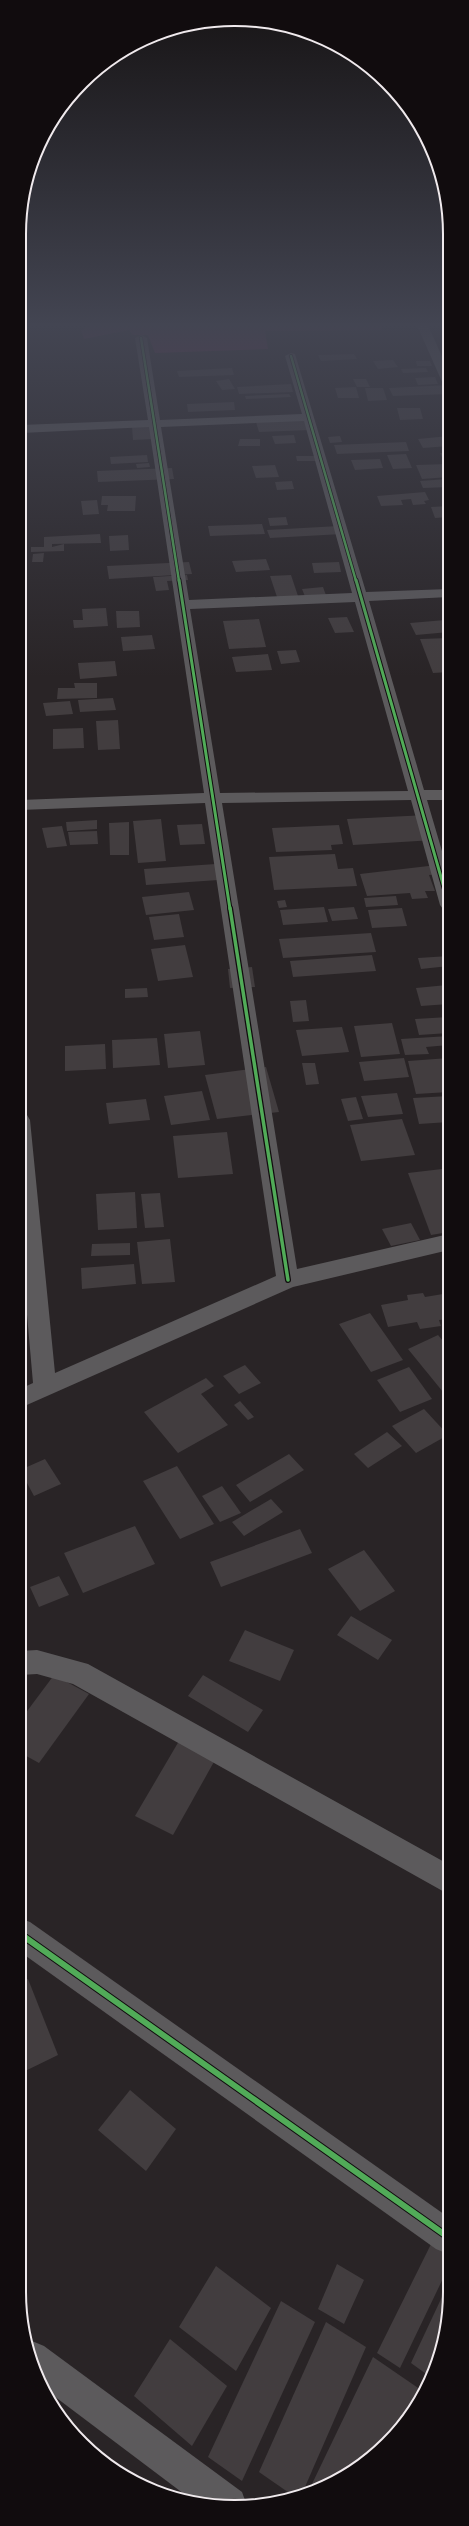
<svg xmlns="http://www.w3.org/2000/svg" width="469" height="2526" viewBox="0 0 469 2526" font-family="Barlow,sans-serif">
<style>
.green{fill:#6a274f}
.building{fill:#423d3f}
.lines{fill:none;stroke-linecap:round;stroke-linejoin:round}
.minor{fill:#5c5a5c;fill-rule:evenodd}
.cycleway-far3-casing{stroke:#110c0e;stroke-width:4}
.cycleway-far2-casing{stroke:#110c0e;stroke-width:5}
.cycleway-far1-casing{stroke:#110c0e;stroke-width:6}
.cycleway-casing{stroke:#110c0e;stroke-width:8}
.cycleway-far3{stroke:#51ab58;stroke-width:2.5}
.cycleway-far2{stroke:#51ab58;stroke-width:3}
.cycleway-far1{stroke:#51ab58;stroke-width:3.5}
.cycleway{stroke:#51ab58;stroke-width:6}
.rim{fill:none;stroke:#f0eaed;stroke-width:2}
</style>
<rect width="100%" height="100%" fill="#292426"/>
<path class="green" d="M89,323H382V330L265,331L268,349L155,353L148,335H133L129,330L84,339L81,330L92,325Z"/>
<g class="building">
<path d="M354,354L357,359L321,361L318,355Z"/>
<path d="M393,360L398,367L378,369L373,361Z"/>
<path d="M416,361H430L432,366H417Z"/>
<path d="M232,368L234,375L179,377L177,371Z"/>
<path d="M426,368L428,372L403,373L401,369Z"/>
<path d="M435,377L438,384L418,385L415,378Z"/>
<path d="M229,379L235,389L222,390L216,381Z"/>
<path d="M353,379H366L370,387H357Z"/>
<path d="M291,384L293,392L239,394L237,387Z"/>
<path d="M449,385V394L393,396L389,388Z"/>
<path d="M356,387L359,398H338L335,388Z"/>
<path d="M365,388H383L387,400L368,401Z"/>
<path d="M289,394L291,397L246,399L245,396Z"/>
<path d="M234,402L235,410L188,412L187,404Z"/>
<path d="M397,408H420L423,419L400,420Z"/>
<path d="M306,420L310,430L259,432L256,422Z"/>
<path d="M132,427H152L153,439L133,440Z"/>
<path d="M294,435L296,443L275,444L272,436Z"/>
<path d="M340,436L342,442L330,443L328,437Z"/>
<path d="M449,436V446L423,448L418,439Z"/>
<path d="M240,439H260V446H238Z"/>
<path d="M406,442L409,451L337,454L334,445Z"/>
<path d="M440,453H449V462H444Z"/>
<path d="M406,454L412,468L393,469L387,455Z"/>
<path d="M147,455L148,462L111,464L110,457Z"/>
<path d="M296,456H317L318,461H297Z"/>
<path d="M380,459L383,468L355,470L351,460Z"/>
<path d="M149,463L150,467L137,468L136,464Z"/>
<path d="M448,464L449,477L422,479L416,465Z"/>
<path d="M275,465L279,477L256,478L252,466Z"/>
<path d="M172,468L174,479L98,482L97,471Z"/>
<path d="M447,479L449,487L423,488L420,481Z"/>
<path d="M292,481L294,489L277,490L275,482Z"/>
<path d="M425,492L429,500L424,501L426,504L413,505L411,499L401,500L403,505L381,506L377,496Z"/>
<path d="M102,496H136L135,511H107L108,505H101Z"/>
<path d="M97,500L99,514L83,515L81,501Z"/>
<path d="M449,506V517L435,518L431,507Z"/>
<path d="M286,517L288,525L270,526L268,518Z"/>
<path d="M262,524L265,534L210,536L208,526Z"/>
<path d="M339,526L342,534L270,538L267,530Z"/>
<path d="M100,534L101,543L52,544V547L64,544V551L31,552V547H44V537Z"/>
<path d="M128,535L129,550L110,551L109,536Z"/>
<path d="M44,553L43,562H32L33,554Z"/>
<path d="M266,559L270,570L236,572L232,561Z"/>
<path d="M189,562L192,574L109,579L107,566Z"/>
<path d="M339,562L341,572L314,573L312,563Z"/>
<path d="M187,575L188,580L167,581L169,590L156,591L153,577Z"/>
<path d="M291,575L299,599L278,600L270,576Z"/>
<path d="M323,587L327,598L306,599L302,589Z"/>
<path d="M106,608L108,626L74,628L73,620H83L82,609Z"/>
<path d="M116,611H139L140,627L117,628Z"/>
<path d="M347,617L354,632L335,633L328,618Z"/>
<path d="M259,619L266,647L229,649L223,621Z"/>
<path d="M445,620L449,632L416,635L410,623Z"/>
<path d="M152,635L155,649L123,651L121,637Z"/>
<path d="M449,638V672L433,673L420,639Z"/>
<path d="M296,650L300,662L281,664L277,651Z"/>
<path d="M268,654L272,670L236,672L232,657Z"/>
<path d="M115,661L117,676L80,679L78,663Z"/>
<path d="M74,683H97V698L57,699L58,688H75Z"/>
<path d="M113,698L116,710L80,712L78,700Z"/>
<path d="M70,701L73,714L46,716L43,703Z"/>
<path d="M118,720L120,749L98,750L96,721Z"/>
<path d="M83,728L84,748L53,749V729Z"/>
<path d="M427,815L434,840L353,845L347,819Z"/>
<path d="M161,819L166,861L138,863L133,821Z"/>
<path d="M97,820V829L67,831L66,822Z"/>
<path d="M129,822V855H110L109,823Z"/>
<path d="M202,824L205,844L180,845L177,825Z"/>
<path d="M339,825L343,844L331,845L332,850L276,852L272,828Z"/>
<path d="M62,826L67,846L47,848L42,828Z"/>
<path d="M97,831L98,844L70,845L68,832Z"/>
<path d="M335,854L338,869L353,868L357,886L274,890L269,857Z"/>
<path d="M230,863L233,879L146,885L144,869Z"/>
<path d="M437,865L441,874L429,875L435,891H425L428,898L412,899L410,893L367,896L360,874Z"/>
<path d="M189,892L194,910L146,915L142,897Z"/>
<path d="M396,896L398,905L366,907L364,898Z"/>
<path d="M285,900L287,907L279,908L277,901Z"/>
<path d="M324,907L328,922L283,925L280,910Z"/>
<path d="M354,907L358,919L332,921L328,909Z"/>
<path d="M402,908L407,926L372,928L368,910Z"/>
<path d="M179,914L184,937L154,940L149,917Z"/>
<path d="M371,933L376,952L283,958L279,939Z"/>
<path d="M185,945L193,977L158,981L151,949Z"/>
<path d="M372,955L376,971L293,977L290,961Z"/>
<path d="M449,956V966L421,969L418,958Z"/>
<path d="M252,967L255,987L230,988L228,969Z"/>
<path d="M447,985L449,1004L421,1006L416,988Z"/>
<path d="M147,988L148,997L125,998V989Z"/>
<path d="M306,1000L309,1021L293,1022L290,1001Z"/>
<path d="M449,1017V1033L419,1035L415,1019Z"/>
<path d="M392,1023L400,1054L361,1057L354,1026Z"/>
<path d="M342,1027L349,1052L302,1056L296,1030Z"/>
<path d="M200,1031L205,1065L168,1068L164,1034Z"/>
<path d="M449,1036V1045L426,1047L429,1054L405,1055L401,1039Z"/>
<path d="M157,1038L160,1065L113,1068L112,1040Z"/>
<path d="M105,1044L106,1069L65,1071V1046Z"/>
<path d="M404,1058L409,1077L364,1081L359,1062Z"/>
<path d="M449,1058V1092L416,1094L408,1061Z"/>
<path d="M302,1063H315L319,1084L306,1085Z"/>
<path d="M266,1067L279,1112L217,1119L205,1075Z"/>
<path d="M202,1091L210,1120L171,1125L164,1096Z"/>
<path d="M397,1093L403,1114L368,1117L361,1096Z"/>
<path d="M449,1096V1122L419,1124L413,1098Z"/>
<path d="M356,1097L363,1119L348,1121L341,1099Z"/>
<path d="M146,1099L150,1120L109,1124L106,1103Z"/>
<path d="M402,1119L415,1155L361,1161L350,1125Z"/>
<path d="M227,1132L233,1174L178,1178L173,1136Z"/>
<path d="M442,1169L449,1186V1232L431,1235L408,1173Z"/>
<path d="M135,1192L137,1228L98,1230L96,1194Z"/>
<path d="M160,1193L164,1227L145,1228L141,1194Z"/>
<path d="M411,1223L420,1240L391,1246L382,1229Z"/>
<path d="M170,1239L175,1282L142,1284L137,1242Z"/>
<path d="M130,1243V1255L91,1256L92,1244Z"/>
<path d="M134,1264L136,1284L82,1289L81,1268Z"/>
<path d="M423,1293L425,1297L449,1293V1319L439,1320L441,1326L420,1329L417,1322L388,1327L381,1305L408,1300L407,1295Z"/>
<path d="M370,1313L403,1360L371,1372L339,1324Z"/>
<path d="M438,1335L449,1348V1389L443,1392L408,1349Z"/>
<path d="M245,1365L261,1383L239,1394L223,1376Z"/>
<path d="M409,1367L432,1399L400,1412L377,1380Z"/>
<path d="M206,1378L214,1386L201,1394L228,1425L178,1453L144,1412Z"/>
<path d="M240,1401L254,1417L248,1420L234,1405Z"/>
<path d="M424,1409L448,1435L416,1453L392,1426Z"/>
<path d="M387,1432L402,1446L368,1468L354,1454Z"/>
<path d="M289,1454L304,1470L250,1502L236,1485Z"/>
<path d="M45,1459L61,1484L34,1496L20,1470Z"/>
<path d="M177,1466L214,1524L180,1539L143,1481Z"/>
<path d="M222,1486L241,1513L220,1522L202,1496Z"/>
<path d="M271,1499L283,1512L244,1536L232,1522Z"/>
<path d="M135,1526L155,1564L83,1593L64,1553Z"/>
<path d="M300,1529L312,1553L221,1587L210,1562Z"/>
<path d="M364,1550L395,1591L360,1611L328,1569Z"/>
<path d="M59,1576L69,1595L39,1607L30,1587Z"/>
<path d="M351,1616L392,1640L378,1660L337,1635Z"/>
<path d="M245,1630L294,1650L280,1681L229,1661Z"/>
<path d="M54,1675L89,1694L39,1763L19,1752V1722Z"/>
<path d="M203,1675L263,1710L248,1732L188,1696Z"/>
<path d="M179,1741L215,1760L173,1835L135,1816Z"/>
<path d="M28,1979L58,2055L19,2074V1983Z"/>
<path d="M130,2090L176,2129L146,2171L98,2130Z"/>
<path d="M440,2226L448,2231V2268L400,2368L377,2353Z"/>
<path d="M337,2264L364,2280L344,2324L318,2309Z"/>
<path d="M216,2266L271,2308L236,2371L179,2327Z"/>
<path d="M448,2284V2319L429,2376L411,2363Z"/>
<path d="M281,2301L315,2322L242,2481L208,2457Z"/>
<path d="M326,2322L366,2347L301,2496L295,2497L259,2472Z"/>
<path d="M170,2339L227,2386L192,2446L134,2396Z"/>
<path d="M373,2357L424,2392L421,2399L376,2454L315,2489L311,2486Z"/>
</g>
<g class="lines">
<g class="minor">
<path d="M416,323H427L449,372V387L443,384Z"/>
<path d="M141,335L147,338L160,420L302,414L285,356L291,353L295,354L366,592L449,589V597L369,601L424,790H449V800H427L449,875V910L443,909L440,905L411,800L222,803L297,1269L449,1234V1250L293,1287L20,1408V1389L33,1383L20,1235V1113L27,1115L30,1120L55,1373L276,1276L205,803L20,810V800L204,793L149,427L21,433V425L148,420L135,338ZM304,421L352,593L189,600L161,427ZM355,602L408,791L220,793L190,609Z"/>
<path d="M37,1650L88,1664L448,1864V1894L73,1684L37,1674L20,1675V1651Z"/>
<path d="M19,1918L30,1922L448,2217V2254L436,2249L19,1951Z"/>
<path d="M32,2341L44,2346L242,2492L246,2503L221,2507L192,2500L46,2390L35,2374L29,2342Z"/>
</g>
<defs>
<g id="cycleway-far3">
<path d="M141,338L179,581"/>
<path d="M291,356L356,581"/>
</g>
<g id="cycleway-far2">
<path d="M179,580L230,909"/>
<path d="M356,580L449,905"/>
</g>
<path id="cycleway-far1" d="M230,908L288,1280"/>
<path id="cycleway" d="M19,1933L448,2237"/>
</defs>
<use href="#cycleway-far3" class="cycleway-far3-casing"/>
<use href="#cycleway-far2" class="cycleway-far2-casing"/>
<use href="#cycleway-far1" class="cycleway-far1-casing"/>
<use href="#cycleway" class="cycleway-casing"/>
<use href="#cycleway-far3" class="cycleway-far3"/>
<use href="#cycleway-far2" class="cycleway-far2"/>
<use href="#cycleway-far1" class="cycleway-far1"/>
<use href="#cycleway" class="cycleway"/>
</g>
<linearGradient id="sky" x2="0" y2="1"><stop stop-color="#171415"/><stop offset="0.48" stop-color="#434552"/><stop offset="1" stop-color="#434552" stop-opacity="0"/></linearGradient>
<rect width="469" height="677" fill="url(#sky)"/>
<path d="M0 0H469V2526H0ZM234 26H235A208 208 0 0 1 443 234V2292A208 208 0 0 1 235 2500H234A208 208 0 0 1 26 2292V234A208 208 0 0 1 234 26Z" fill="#110c0e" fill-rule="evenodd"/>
<path class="rim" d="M234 26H235A208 208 0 0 1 443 234V2292A208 208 0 0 1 235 2500H234A208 208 0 0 1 26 2292V234A208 208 0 0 1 234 26Z"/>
</svg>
